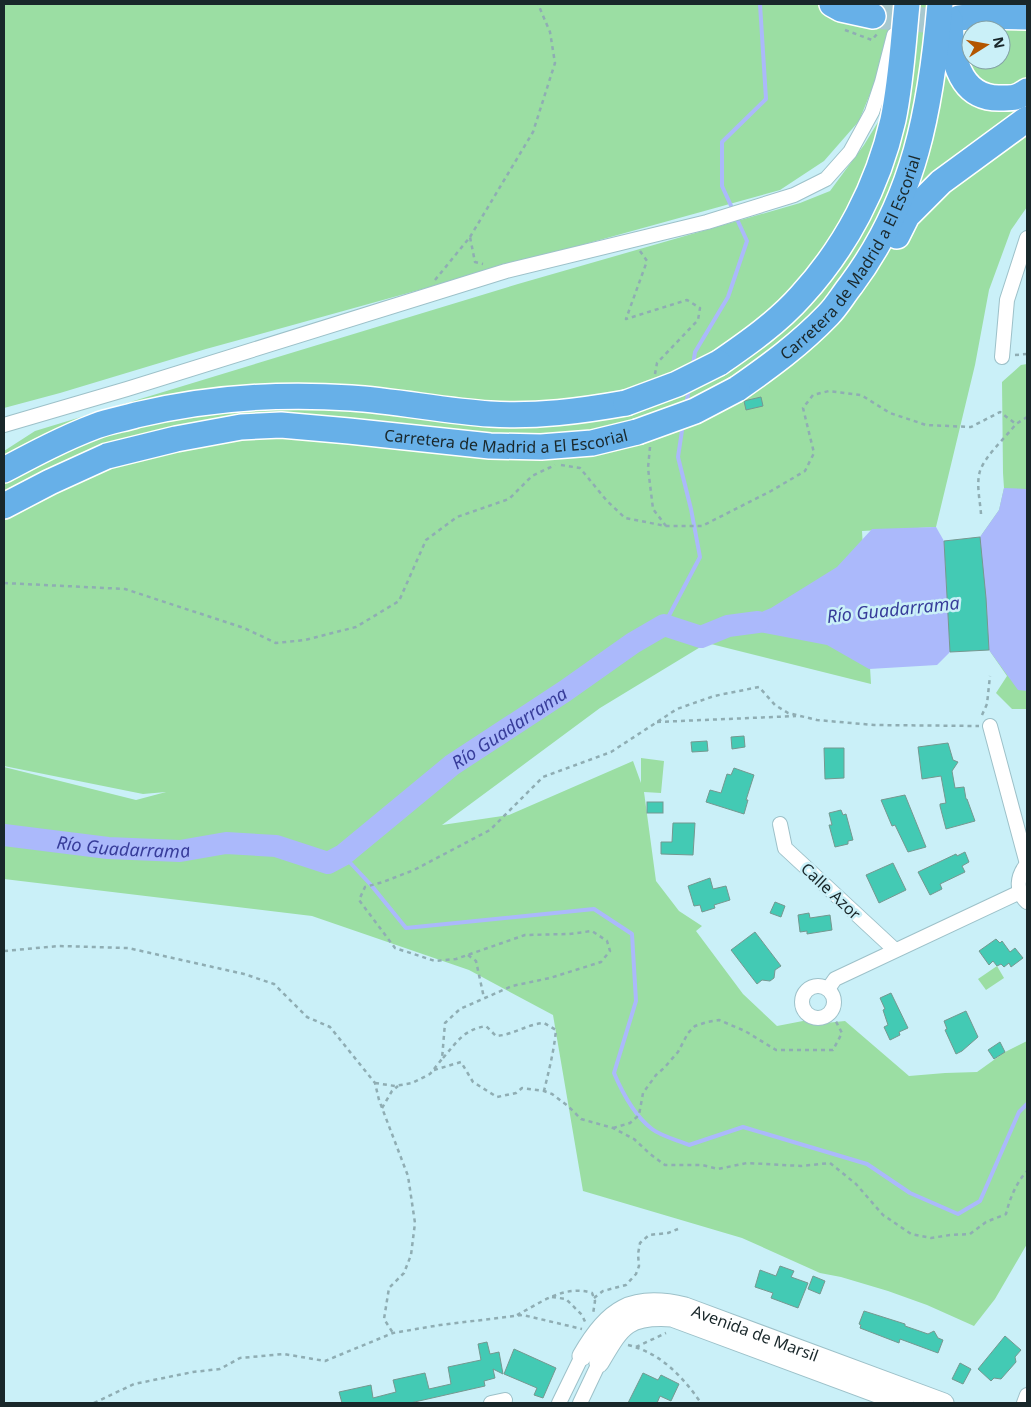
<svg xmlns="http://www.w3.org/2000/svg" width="1031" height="1407" viewBox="0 0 1031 1407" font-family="'Noto Sans',sans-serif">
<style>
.green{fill:#9bdea3;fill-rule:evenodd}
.water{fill:#abb9fb}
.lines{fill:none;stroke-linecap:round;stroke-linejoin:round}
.stream{stroke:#abb9fb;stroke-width:4}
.river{stroke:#abb9fb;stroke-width:22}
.building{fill:#43cab4;stroke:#759890}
.highway-tunnel{stroke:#a7c8cf;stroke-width:25;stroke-dasharray:25 12;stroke-linecap:butt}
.street-casing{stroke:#9dc1c9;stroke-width:16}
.secondary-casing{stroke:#9dc1c9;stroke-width:21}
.highway-casing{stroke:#fff;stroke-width:28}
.path{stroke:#8fadb3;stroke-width:2.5;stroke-dasharray:4 4;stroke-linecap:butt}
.street{stroke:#fff;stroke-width:14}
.secondary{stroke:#fff;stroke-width:19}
.highway{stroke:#67b0e8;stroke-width:25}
.highway-bridge-casing{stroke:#fff;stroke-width:28;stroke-linecap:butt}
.highway-bridge{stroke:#67b0e8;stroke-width:25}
.labels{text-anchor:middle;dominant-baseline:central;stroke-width:5;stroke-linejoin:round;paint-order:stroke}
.street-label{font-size:16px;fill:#19272a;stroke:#caf0f8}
.water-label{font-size:18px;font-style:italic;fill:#373c9a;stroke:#caf0f8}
</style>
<rect width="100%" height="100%" fill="#caf0f8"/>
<g class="green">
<path d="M4,4H1027V207L1011,230L989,290L975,365L936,527L862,531L871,684L707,643L600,708L442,825L509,815L633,761L641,783V758L664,761L661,793L644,792L656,881L679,911L702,926L696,931L743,994L777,1026L808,1020L816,1024L845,1021L909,1076L945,1073L977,1072L1005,1052L1027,1041V1244L995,1299L974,1326L927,1305L888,1291L841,1277L820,1273L742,1238L583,1191L553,1015L469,970L312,916L4,879V767L136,800L166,792L143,794L4,766V451L35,431L518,284L800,203L830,191L864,145L886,109L888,71L874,84L859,121L824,161L780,190L206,349L60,393L4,408ZM971,30H1001V60H971Z"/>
<path d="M1027,364V709H1012L996,693L1007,676L989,650L980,537L999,510L1004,488L1003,473L1002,382L1021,365Z"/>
<path d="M997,966L1004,978L986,990L978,979Z"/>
</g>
<g class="water">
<path d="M1004,488L1027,489V691L1018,690L989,650L986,598L980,537L999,510Z"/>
<path d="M936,527L944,541L950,652L937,665L869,669L827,645L728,626L771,608L837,567L872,529Z"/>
</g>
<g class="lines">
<g class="stream">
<path d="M733,210L722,186V142L766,99L760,4"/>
<path d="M693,365L695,352L728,297L747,241L736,217"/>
<path d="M686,405L689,389"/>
<path d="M664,625L700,557L691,509L678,457L683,424"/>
<path d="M343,855L371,885L406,928L594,909L632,934L636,1001L614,1073C622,1092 635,1116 652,1129C661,1136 677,1140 689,1145L743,1127L867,1164L910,1193L958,1214L980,1201L1019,1112L1027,1104"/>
</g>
<path class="river" id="s1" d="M4,835L108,848L180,851L226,843L276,846L328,863L343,855L452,765L565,691L633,643L664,625L701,637L728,626L758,622"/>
</g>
<g class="building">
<path d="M761,397L763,406L746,410L744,401Z"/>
<path d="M980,537L986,598L989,650L950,652L944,541Z"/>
<path d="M744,736L745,747L732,749L731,737Z"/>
<path d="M707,741L708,751L692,752L691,742Z"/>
<path d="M948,743L953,760L958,762L952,771L955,788L964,787L966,799H967L975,821L946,829L940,806V804L946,803L941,776L922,779L918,747Z"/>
<path d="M824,748H844V778L825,779Z"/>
<path d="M734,768L754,775L746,800H748L744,814L706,802L710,790L721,793L727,774L731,775Z"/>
<path d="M905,795L926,847L908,852L895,825L892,826L881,800Z"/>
<rect x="647" y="802" width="16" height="11"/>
<path d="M841,810L843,815L846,814L853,840L848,841V844L835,847L829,825H832L829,813Z"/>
<path d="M673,823H695L693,855L661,854V842H672Z"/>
<path d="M965,852L969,862L962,866L965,872L940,884L942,889L930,895L918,872L956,854L957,856Z"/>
<path d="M893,863L906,890L879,903L866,875Z"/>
<path d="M710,878L713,889L726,886L730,900L714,905L715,908L702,912L700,905L694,906L688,886Z"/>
<path d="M775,902L785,906L781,917L770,913Z"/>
<path d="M809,913L810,918L830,915L832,930L807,934V931L800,932L798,915Z"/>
<path d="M755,932L781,966L775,970L774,978L770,981L762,980L757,984L731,950Z"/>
<path d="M996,939L1000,943L1002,941L1010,952L1015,948L1023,958L1011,967L1009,963L1004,967L1001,964L997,966L993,961L989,965L979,951Z"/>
<path d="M891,993L908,1028L899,1032L900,1035L890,1040L884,1027L888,1025L883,1010L885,1009L880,998Z"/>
<path d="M966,1011L978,1037L962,1051L956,1054L945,1030L947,1029L944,1021Z"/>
<path d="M1000,1042L1005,1052L994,1059L988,1050Z"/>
<path d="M780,1266L794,1271L791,1277L808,1283L798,1308L771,1298L773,1293L755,1287L760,1270L776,1276Z"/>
<path d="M813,1276L825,1281L820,1294L808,1289Z"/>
<path d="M864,1311L905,1324V1326L928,1334L934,1331L938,1338L943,1340L938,1353L900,1339L899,1343L860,1328L861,1325L859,1324Z"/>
<path d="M1005,1336L1021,1350L1015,1357L1016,1362L1001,1379L994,1378L991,1381L978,1369Z"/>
<path d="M487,1342L490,1354L499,1352L503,1374L493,1369L495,1378L484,1381L485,1386L410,1403H342L339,1392L371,1385L373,1398L396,1392L393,1380L425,1373L429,1389L451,1384L448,1367L481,1360L478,1344Z"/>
<path d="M514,1349L556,1368L543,1398L534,1395L537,1388L504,1374Z"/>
<path d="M960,1363L971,1369L963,1384L952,1379Z"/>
<path d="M643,1373L658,1380L661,1375L679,1384L671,1401L660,1396L657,1403H628Z"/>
</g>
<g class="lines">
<path class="highway-tunnel" d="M873,16L924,20L959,18"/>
<defs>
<g id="street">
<path d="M1002,357L1007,300L1027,238"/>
<path d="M4,425L127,389L506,271L707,222L794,195L826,179L850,152L872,112L882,82L894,35"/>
<path d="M990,726L1027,864"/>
<path d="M780,824L785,848L895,950"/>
<path d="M1027,864C1017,876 1015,891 1027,902"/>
<circle cx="818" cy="1002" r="16"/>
<path d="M828,989L835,979L1020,892"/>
<path d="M491,1403L505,1400"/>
<path d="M559,1403L582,1356"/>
<path d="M580,1403L599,1363"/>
<path d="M1024,1403L1027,1395"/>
</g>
<g id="secondary">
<path id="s2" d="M582,1356C608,1310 632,1294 685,1307L944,1403"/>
<path d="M599,1363C621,1326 626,1314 672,1317L904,1403"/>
</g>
<g id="highway">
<path d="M832,4L841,9L873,16"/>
<path d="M959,18L977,16L1027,17"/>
<path d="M950,20C951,52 957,98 999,98C1012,98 1016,99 1027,91"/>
<path d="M897,236L907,216L941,182L1027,119"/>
<path d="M719,363C748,343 778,322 801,296C846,247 878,186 893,120C901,82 903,43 907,4"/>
<path id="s3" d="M737,389C770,366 800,344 828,315C837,306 843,295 851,285C915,199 931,108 940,4"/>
<path d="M4,470C34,454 64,438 96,426C109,421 123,419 136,415C207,398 279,393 351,398C397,401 444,411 490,414C536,417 581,411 626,403"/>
<path id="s4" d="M4,506L50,482L107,456L176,439L241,427L281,425L349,431L490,446L541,447L592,443L637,432"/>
</g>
</defs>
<use href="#street" class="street-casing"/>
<use href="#secondary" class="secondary-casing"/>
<use href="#highway" class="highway-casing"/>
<g class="path">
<path d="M845,30L872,40L877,34"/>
<path d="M470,237L533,132L555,63L550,32L538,4"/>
<path d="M640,251L647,261L626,319L687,300L700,308L698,320L657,363L655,374"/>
<path d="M435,280L470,237L475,262L483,264"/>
<path d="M1015,355L1027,354"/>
<path d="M650,447L648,468L653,509L666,526"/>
<path d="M561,465L580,468L607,501L625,518L666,526H702L771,491L805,471L814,453L803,408L813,395L829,391L861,395L890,413L926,425L971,427L1000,412L1016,424L1027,417"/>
<path d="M981,514C980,500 976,484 980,471C985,456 1006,437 1016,424"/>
<path d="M4,583L125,589L244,628L276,643L305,640L356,627L399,601L426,540L457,517L509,499L532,476L555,465"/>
<path d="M982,715L987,704L990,676"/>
<path d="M657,722L796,716"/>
<path d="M4,951L59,946L128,948L244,974L274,984L307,1017L330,1027L375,1083L379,1100L408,1176L415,1223L411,1255L404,1273L389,1288L384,1319L393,1333"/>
<path d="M468,955L476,961L484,998"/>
<path d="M443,1058C457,1042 463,1030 486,1026L496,1036C513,1035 527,1024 544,1023L556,1030C554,1051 549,1070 544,1091"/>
<path d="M434,1070L461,1062L473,1082L497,1097L516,1093L522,1088L544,1091L552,1094L568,1106L581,1119L613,1128L634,1139L650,1154L665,1165H702L718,1169L747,1163L801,1166L830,1163L856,1184L883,1215L911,1234L931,1238L950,1235L970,1234L986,1222L1006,1214C1010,1198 1016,1183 1027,1171"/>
<path d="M375,1083L395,1086L412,1083L430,1074L442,1059L445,1023L460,1009L512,986L550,978L601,962L610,951L607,941L592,931L569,934L525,935L456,959L435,961L395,948L359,900L365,887L383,882L414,870L490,830L543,777L611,752L677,709L714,696L759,687L775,705L788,713L817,720L874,725L979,726"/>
<path d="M382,1108L392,1091L398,1086"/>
<path d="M613,1128L630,1123L639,1115L643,1093L656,1075L664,1068L678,1052L688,1033L695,1026L707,1022L719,1020L745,1031L776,1050H833L842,1033L831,1012"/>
<path d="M552,1297L566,1299L582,1315L586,1324"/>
<path d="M594,1298L603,1291L626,1285L636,1274L639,1266L638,1254L640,1243L649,1235L668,1233L678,1229"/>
<path d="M517,1315C540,1303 565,1284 592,1293L595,1301L593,1314"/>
<path d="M628,1345C661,1353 683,1377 701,1403"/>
<path d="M636,1347L666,1333"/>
<path d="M94,1403L134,1384L193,1372L220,1369L240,1358L284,1354L325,1361L393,1333L440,1325L523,1315L582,1329"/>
</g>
<use href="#street" class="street"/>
<use href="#secondary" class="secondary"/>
<use href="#highway" class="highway"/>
<defs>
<g id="highway-bridge">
<path d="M626,403L677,384L719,363"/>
<path d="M637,432L695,411L737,389"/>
</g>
</defs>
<use href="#highway-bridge" class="highway-bridge-casing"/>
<use href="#highway-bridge" class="highway-bridge"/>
</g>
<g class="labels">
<g class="street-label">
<text stroke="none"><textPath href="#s3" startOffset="178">Carretera de Madrid a El Escorial</textPath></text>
<text stroke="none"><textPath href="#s4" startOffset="518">Carretera de Madrid a El Escorial</textPath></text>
<text transform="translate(831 891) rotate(43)">Calle Azor</text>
<text stroke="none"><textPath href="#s2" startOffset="201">Avenida de Marsil</textPath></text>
</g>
<g class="water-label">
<text transform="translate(893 609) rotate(-6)">Río Guadarrama</text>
<text stroke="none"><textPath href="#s1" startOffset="555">Río Guadarrama</textPath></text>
<text stroke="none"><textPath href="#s1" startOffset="120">Río Guadarrama</textPath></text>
</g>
</g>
<rect width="1031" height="1407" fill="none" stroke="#19272a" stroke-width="10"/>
<g transform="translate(986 45) rotate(79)"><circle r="24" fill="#caf0f8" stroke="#83a0a6"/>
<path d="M0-4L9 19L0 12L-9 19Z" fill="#b35600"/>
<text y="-8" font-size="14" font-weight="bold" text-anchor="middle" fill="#19272a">N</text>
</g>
</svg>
